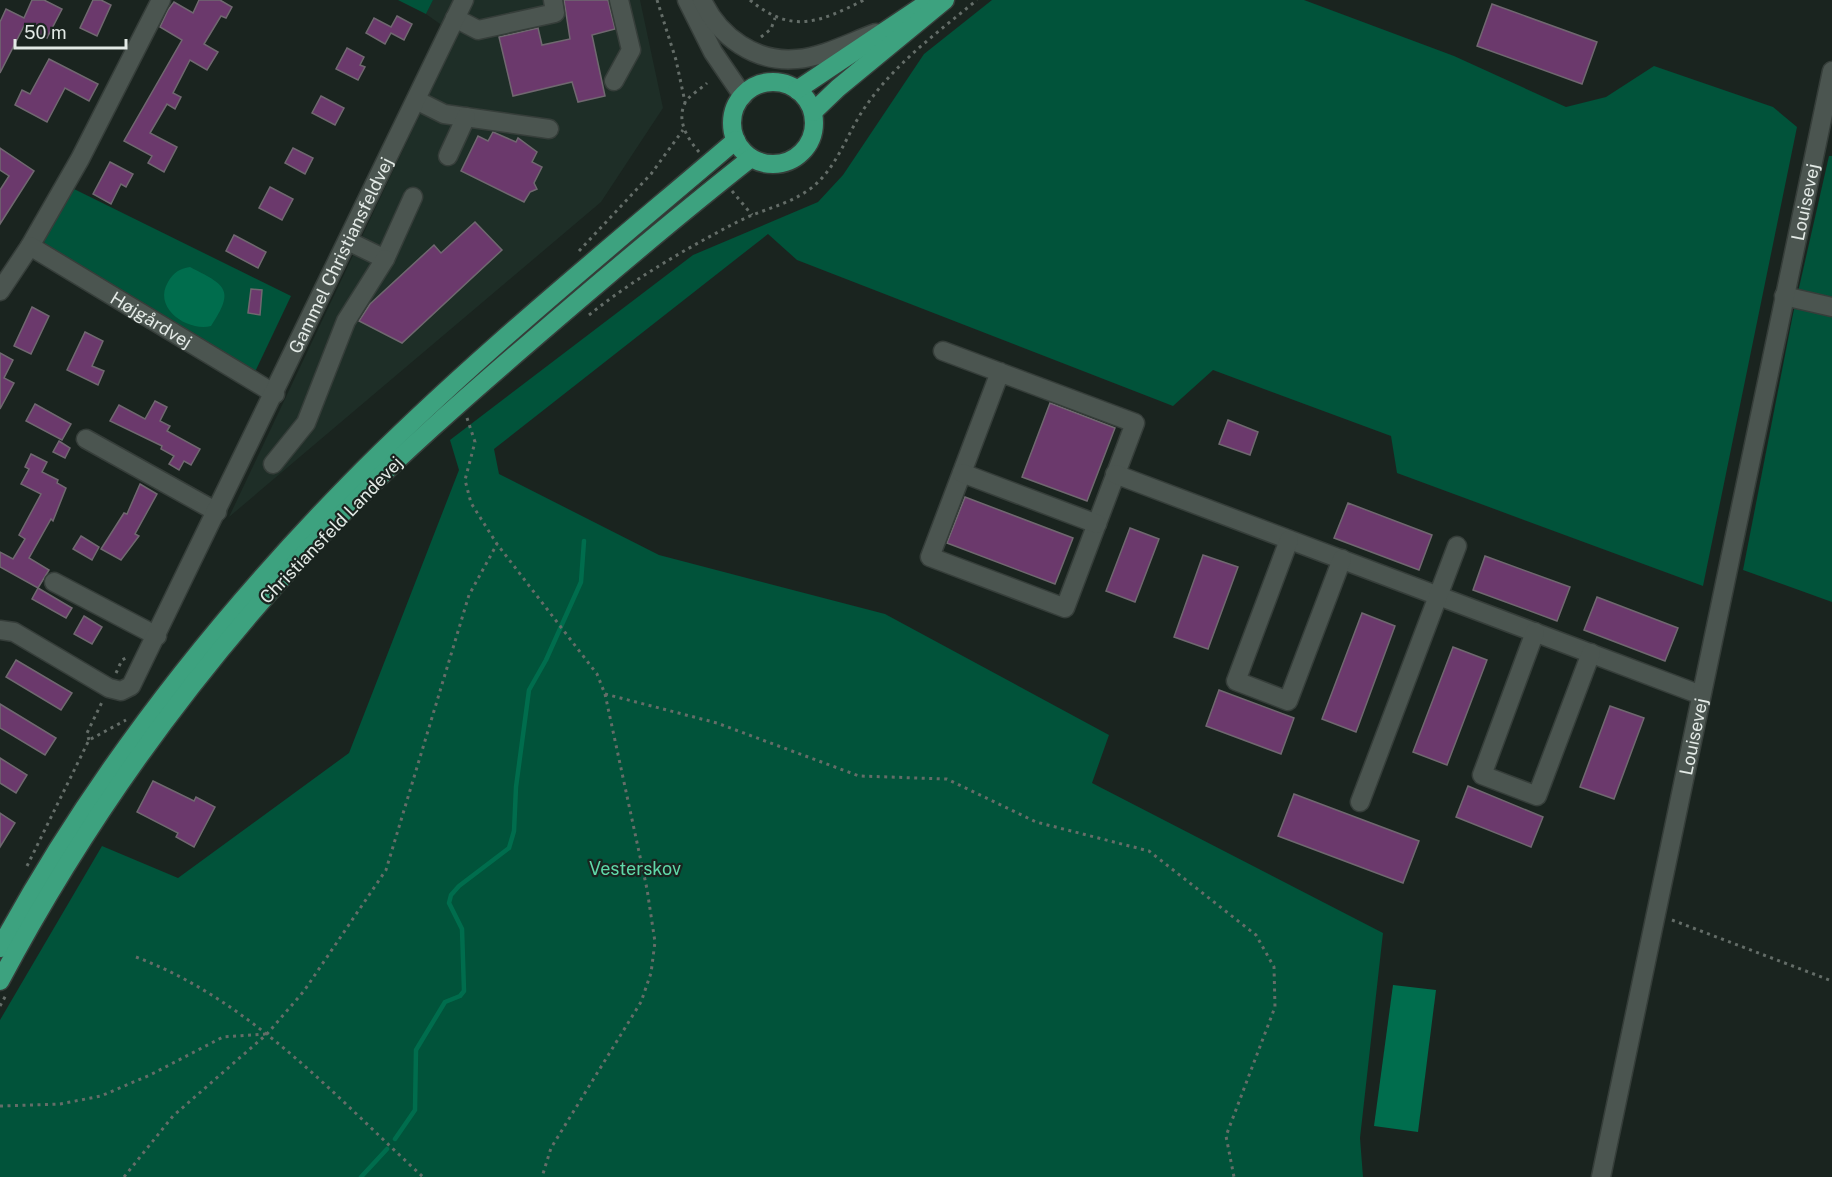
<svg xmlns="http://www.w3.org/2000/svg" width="1832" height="1177" viewBox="0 0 1832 1177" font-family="'Public Sans',sans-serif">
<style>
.built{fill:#1e2e27}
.green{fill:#01533a}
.water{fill:#006d4d}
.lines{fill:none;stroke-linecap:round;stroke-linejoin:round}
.stream{stroke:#006d4d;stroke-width:4.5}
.building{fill:#6b396c;stroke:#706870;stroke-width:1.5}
.minor-casing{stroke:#363e3a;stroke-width:21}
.major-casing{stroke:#363e3a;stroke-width:21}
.path{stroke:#646d68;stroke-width:3;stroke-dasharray:3 4.5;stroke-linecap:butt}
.minor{stroke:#4b5550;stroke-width:18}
.major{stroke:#3da27f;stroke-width:18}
.labels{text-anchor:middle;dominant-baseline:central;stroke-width:4.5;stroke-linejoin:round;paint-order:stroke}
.street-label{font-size:18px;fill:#e3eae6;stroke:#1a241f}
.park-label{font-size:18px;fill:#60d9a9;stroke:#1a241f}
</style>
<rect width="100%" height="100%" fill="#1a241f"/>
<path class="built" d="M433,0H640L663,108L601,202L229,517L457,36L426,14Z"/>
<g class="green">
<path d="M398,0H433L426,14Z"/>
<path d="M992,0H1304L1454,56L1566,107L1606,97L1654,66L1773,107L1797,127L1703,586L1397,473L1391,436L1213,370L1173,406L797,260L768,234L494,449L499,474L659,555L885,614L1109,735L1092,783L1383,933L1360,1138L1363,1177H0V1020L102,846L178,878L349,753L459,470L450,440L693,255L818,202L843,175L924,54Z"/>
<path d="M1829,156H1832V602L1743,570L1793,314Z"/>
<path d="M72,188L291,296L254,374L45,246L43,235Z"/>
</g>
<g class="water">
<path d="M190,267C225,285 236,289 211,326C189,332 152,309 168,282C174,272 179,269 190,267Z"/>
<path d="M1393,985L1436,990L1418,1132L1374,1126Z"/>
</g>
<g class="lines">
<g class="stream">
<path d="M395,1139L415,1110L416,1050L445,1002L460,996L464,991L462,929L449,903L451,895L459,886L509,848L514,831L516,787L529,690L546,660L581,582L584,541"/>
<path d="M361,1177L387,1149"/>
</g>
</g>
<g class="building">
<path d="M32,0H44L62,9L47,38L24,26L0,73V22L6,9L24,18Z"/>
<path d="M93,0H101L111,5L97,36L80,28Z"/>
<path d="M199,0H220L232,7L226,18L221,16L204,44L218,52L207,70L190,60L173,93L181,97L175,109L167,104L150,133L177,147L164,172L148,163L152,156L124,141L182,40L160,27L168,10L174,2L193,13Z"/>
<path d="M564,0H608L615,29L592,35L605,96L578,102L572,82L513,96L499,37L538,28L542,45L570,39Z"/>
<path d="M1492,4L1597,42L1582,84L1477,46Z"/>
<path d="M397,16L412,24L404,40L391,33L385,44L366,33L374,18L391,27Z"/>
<path d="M347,48L364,57L360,65L365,67L358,80L336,69Z"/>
<path d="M49,59L98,84L89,101L65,88L47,122L15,105L22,90L30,94Z"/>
<path d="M321,96L344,108L335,125L312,113Z"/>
<path d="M493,132L516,142L518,138L537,152L532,162L542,167L534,183L537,189L530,192L524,202L461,171L478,136L488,141Z"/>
<path d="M0,148L34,171L0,224V190L9,176L0,170Z"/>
<path d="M293,148L313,158L305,174L285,163Z"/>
<path d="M110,162L133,174L126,187L121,184L111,204L93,194Z"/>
<path d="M270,187L293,199L282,220L259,208Z"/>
<path d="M475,222L502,250L402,343L359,321L370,304L434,245L441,253Z"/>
<path d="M234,235L266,252L258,268L226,251Z"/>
<path d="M251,289L262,290L260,315L248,313Z"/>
<path d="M32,307L49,316L31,354L14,346Z"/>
<path d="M85,332L103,341L92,366L104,371L98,385L67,370Z"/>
<path d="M0,353L13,360L4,378L14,383L0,409Z"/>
<path d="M155,401L167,407L160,421L170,426L167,431L200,449L191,465L184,461L179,470L169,464L174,456L161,449L162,446L110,421L119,405L145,419Z"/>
<path d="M1050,403L1115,428L1087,501L1022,477Z"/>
<path d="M35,404L71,424L62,440L26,421Z"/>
<path d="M1228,420L1258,432L1250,455L1219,444Z"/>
<path d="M59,441L70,448L65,458L53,452Z"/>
<path d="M31,454L47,462L42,472L58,480L57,483L66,488L53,521L51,519L29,558L49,570L38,588L0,567V552L13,559L25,539L19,535L41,494L21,484L29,469L25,467Z"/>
<path d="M140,484L157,494L135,534L139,536L121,560L101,549L124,513L127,514Z"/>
<path d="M965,497L1073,538L1055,584L947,543Z"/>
<path d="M1348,503L1432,535L1419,570L1334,538Z"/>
<path d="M1130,528L1159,539L1135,602L1106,591Z"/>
<path d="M81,536L99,547L92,560L73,549Z"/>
<path d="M1203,555L1238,567L1208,649L1174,637Z"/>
<path d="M1485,556L1570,587L1557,621L1473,590Z"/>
<path d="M38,588L72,608L66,618L32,599Z"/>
<path d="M1597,597L1678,628L1665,661L1584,630Z"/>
<path d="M1362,613L1395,626L1356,732L1322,719Z"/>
<path d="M84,616L102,627L92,644L74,634Z"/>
<path d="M1453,647L1487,660L1447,765L1413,752Z"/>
<path d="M16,660L72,693L61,710L6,677Z"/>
<path d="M1219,690L1294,718L1281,754L1206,726Z"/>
<path d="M0,704L56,738L45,755L0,728Z"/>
<path d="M1610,706L1644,718L1614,799L1580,787Z"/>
<path d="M0,758L27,775L16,793L0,783Z"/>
<path d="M153,781L194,801L196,797L215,807L194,847L176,837L178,833L137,812Z"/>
<path d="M1468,786L1543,817L1531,847L1456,817Z"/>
<path d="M1294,794L1419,841L1403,883L1278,836Z"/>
<path d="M0,813L15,823L0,847Z"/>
</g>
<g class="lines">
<defs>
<g id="minor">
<path d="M687,0L713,52L743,96"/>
<path d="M702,0C719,37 756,63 797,59C823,57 851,42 876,33"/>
<path d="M455,18L478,30L555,13L553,0"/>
<path d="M614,81L631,50L619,0"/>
<path d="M416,100L444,114L549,129"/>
<path d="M448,156L466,117"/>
<path d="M348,241L385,259L413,197"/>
<path d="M30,246L80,159L161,0"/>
<path id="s1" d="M0,291L30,246L275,394"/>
<path d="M1784,296L1832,307"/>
<path d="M943,351L1135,423L1065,608L930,557L1000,372"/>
<path d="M86,439L217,512"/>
<path d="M273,464L306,423L346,321L385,259"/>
<path d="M962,473L1097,524"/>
<path d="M1115,474L1701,695"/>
<path d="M1289,540L1236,681L1288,701L1342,559"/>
<path d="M54,582L157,636"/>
<path id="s2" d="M0,630L14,632L109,688L121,691L131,686L464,0"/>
<path d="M1535,632L1482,775L1537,796L1591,653"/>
<path d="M1360,802L1457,546"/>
<path id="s3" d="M1601,1177L1832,71"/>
</g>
<g id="major">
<circle cx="773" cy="123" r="41"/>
<path d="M797,90L927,3"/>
<path d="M813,112L838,88L945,0"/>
<path d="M0,948C92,778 213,623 348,485C469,362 605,252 736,140"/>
<path d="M0,981C91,810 208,651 343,513C402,453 466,397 530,342C603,279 676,217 751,158"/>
</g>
</defs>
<use href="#minor" class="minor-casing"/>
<use href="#major" class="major-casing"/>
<g class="path">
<path d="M657,0L676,60L685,102"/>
<path d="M750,0C792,35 820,22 864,0"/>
<path d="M761,37L771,29L775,18"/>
<path d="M699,152C688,139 676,121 685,103C688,96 701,89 707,83"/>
<path d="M732,191L752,215"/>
<path d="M579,251L651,174L683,130"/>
<path d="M589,315C635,278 687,248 739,221C763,209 788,205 810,189C839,167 847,131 868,103C897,62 938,32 977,0"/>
<path d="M467,418L475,442L465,480L471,503L497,544L597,674L605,694L647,889L655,942L651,973L641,1002L551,1148L542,1177"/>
<path d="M116,673L122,660L128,657"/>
<path d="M605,694L717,723L859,776L947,779L1036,822L1149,851L1256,935L1274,967L1275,1007L1226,1136L1234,1177"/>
<path d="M89,740L87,733L103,700"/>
<path d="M27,866L89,740L126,720"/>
<path d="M1672,920L1832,981"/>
<path d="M136,957C250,1000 335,1096 423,1177"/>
<path d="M0,1006L6,995"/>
<path d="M0,1106L60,1104L101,1096L150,1075L223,1037L265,1034"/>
<path d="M124,1177L173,1116L267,1034L304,991L386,870L469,595L497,544"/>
</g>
<use href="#minor" class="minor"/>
<use href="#major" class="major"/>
</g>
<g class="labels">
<g class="street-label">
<text stroke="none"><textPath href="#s3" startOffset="996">Louisevej</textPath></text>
<text stroke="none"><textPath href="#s2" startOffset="627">Gammel Christiansfeldvej</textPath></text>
<text stroke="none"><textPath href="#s1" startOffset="196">Højgårdvej</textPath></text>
<text transform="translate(331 530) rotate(-46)">Christiansfeld Landevej</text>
<text stroke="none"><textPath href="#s3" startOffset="450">Louisevej</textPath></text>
</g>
<g class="park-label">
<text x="635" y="868">Vesterskov</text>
</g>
</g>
<path d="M15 39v9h111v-9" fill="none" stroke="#e3eae6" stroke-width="3"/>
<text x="24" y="39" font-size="18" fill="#e3eae6" stroke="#1a241f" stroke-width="4.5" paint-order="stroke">50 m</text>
</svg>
